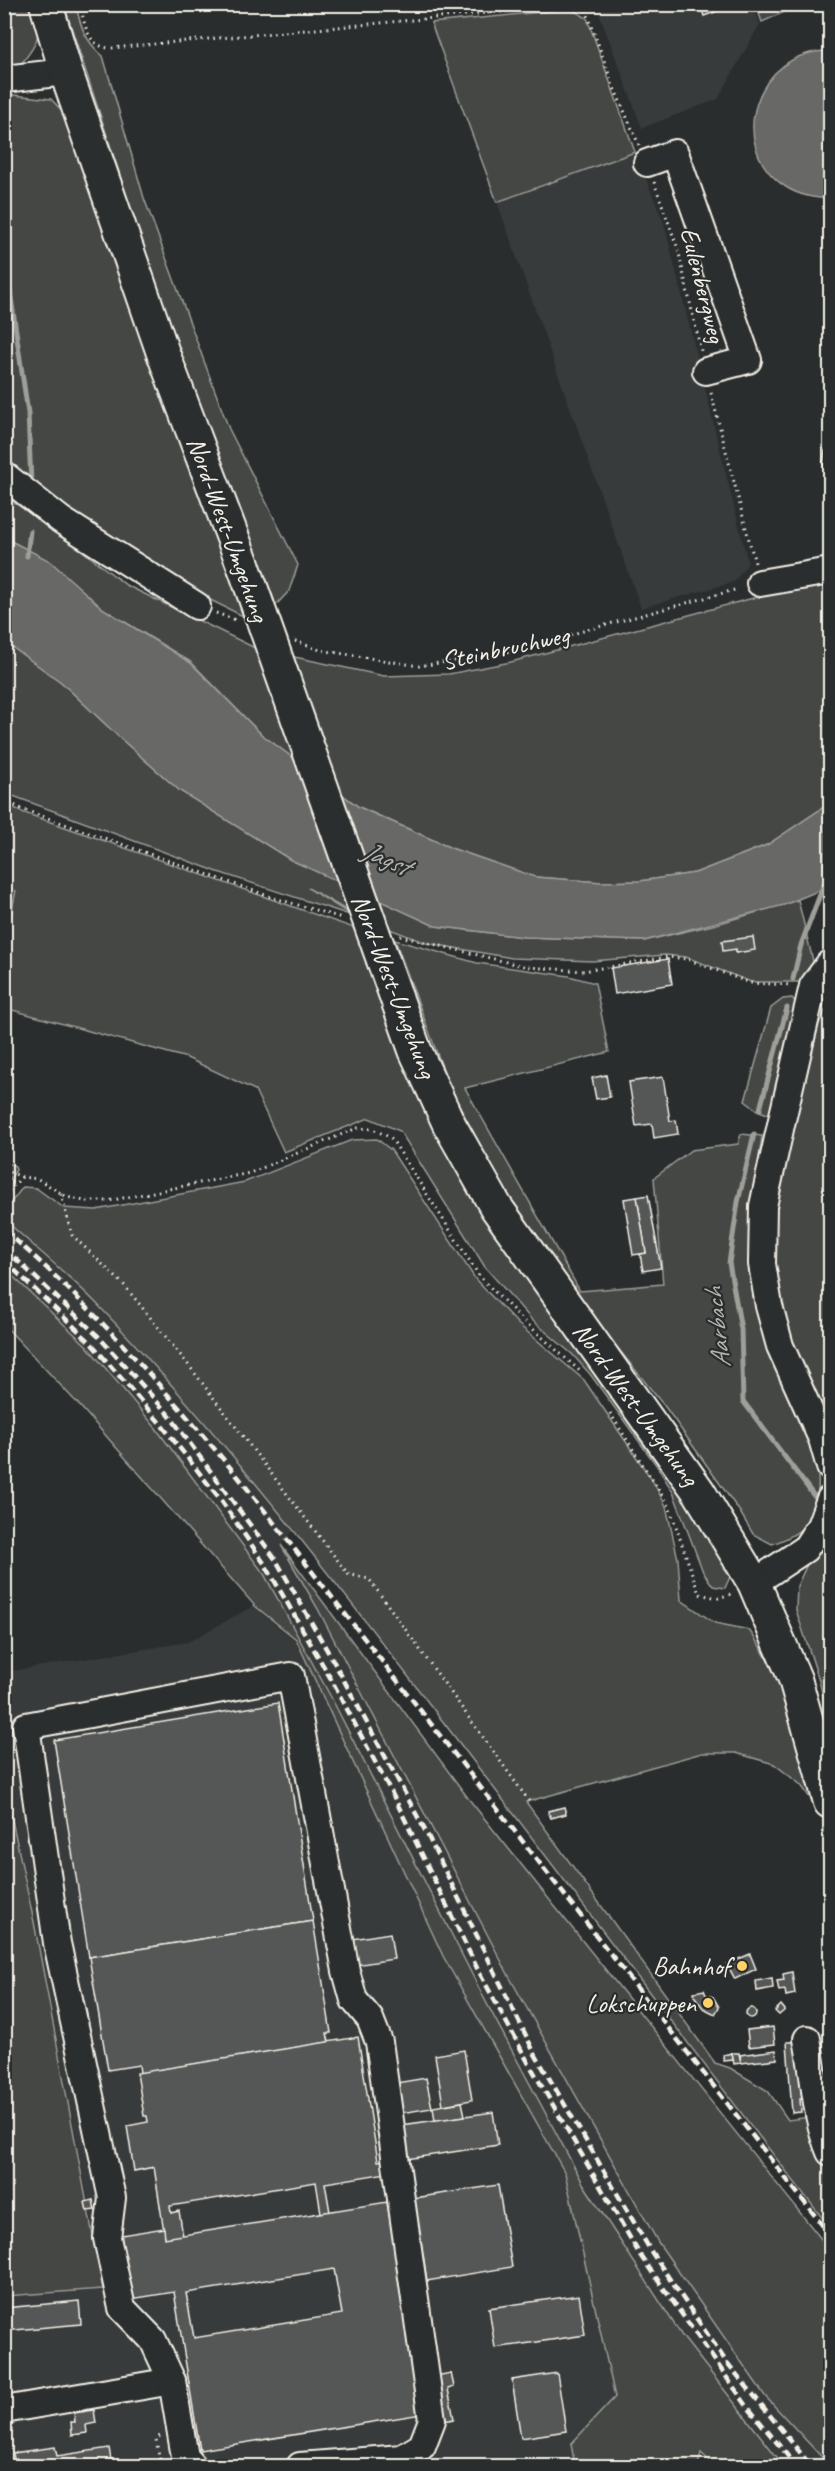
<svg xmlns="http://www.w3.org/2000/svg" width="835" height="2471" viewBox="0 0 835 2471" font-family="Caveat,sans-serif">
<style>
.built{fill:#373a3a}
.green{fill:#444645;stroke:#9c9c96;stroke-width:1.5}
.water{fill:#676866;stroke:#9f9f9a;stroke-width:1.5}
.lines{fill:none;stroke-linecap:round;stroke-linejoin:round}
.stream{stroke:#9f9f9a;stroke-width:5}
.building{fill:#555756;stroke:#f4f1e8;stroke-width:1.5;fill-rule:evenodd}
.minor-casing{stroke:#f4f1e8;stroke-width:30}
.major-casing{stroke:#f4f1e8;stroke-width:36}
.path{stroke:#f4f1e8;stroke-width:3;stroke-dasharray:1.5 4.5;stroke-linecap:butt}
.minor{stroke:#2a2d2e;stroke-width:26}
.major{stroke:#2a2d2e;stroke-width:32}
.rail{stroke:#f4f1e8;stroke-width:4.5;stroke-dasharray:9 4.5;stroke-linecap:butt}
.major-bridge-casing{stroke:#f4f1e8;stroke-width:36;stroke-linecap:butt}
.major-bridge{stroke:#2a2d2e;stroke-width:32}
.poi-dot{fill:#ffd166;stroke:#2a2d2e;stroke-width:2}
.labels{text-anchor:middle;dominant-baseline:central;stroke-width:4.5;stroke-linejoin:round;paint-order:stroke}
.street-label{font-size:26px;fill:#f4f1e8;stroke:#2a2d2e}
.poi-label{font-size:26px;fill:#f4f1e8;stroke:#2a2d2e;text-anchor:end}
.water-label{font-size:27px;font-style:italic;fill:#b5b3ae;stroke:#2a2d2e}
</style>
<rect width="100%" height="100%" fill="#2a2d2e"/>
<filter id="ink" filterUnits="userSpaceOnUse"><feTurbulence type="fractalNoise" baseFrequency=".0167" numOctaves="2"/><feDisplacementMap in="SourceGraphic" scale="12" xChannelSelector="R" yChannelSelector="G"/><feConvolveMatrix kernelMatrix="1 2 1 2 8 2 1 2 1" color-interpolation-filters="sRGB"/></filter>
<g filter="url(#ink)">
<g class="built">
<path d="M596,5H753L760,24L718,99L642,128Z"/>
<path d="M635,152L664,223L748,563L734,582L641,608L497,202Z"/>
<path d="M4,1220L94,1301L185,1399L293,1531L281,1545L318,1609L510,1978L658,2242L765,2396L829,2466H784L682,2336L584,2185L486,2002L332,1699L264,1574L155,1427L86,1345L5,1268Z"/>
<path d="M253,1606L297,1642L443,1956L565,2173L615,2397L571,2444L575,2466H5V2297L105,2290L35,1922L5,1778V1672L188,1642Z"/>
</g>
<g class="green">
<path d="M4,5H33C41,34 41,40 21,64L5,65Z"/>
<path d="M64,5H76C80,26 86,42 103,56L144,198L229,429L298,565L289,591L276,605L177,348Z"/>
<path d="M756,5V4L800,5L762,22Z"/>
<path d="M571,9L587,18L635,152L497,202L431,23Z"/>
<path d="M4,94L51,99L62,111L72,134L249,619L131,561L5,465Z"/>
<path d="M4,496L61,534L126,585L257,649L384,676L449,674L511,662L761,596L830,580V803L767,845L695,873L640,881L601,882L535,877L451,848L359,807L261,734L191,662L102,608L49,561L5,538Z"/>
<path d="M5,642L61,682L121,739L180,791L291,860L341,882L351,913L308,888L353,916L218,872L5,793Z"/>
<path d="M5,803L22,812L354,928L409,1073L469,1195L559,1318L720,1548L730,1577L725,1588L713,1586L703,1572L673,1492L657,1466L590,1374L572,1354L532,1320L485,1267L400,1131L369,1118L284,1152L255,1090L187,1058L5,1008V947L16,890L5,942Z"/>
<path d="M371,895L435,926L524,937L644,941L717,924L798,900L816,973L809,982H751L686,957L665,955L592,961L512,958L426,943L382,926Z"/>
<path d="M395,940L477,963L569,976L595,983L609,1052L465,1088L580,1291L663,1284L654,1178L691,1150L738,1144L741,1134L762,1136L754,1193L817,1455C820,1501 822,1528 772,1544L753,1534L740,1512L666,1408L591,1315L530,1232L482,1148L450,1088Z"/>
<path d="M792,998L800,1007L770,1115L757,1110L745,1101L771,1008L783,999Z"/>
<path d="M830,1000V1440L791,1342L775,1286L773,1262L777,1190L819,1024Z"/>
<path d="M377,1139L391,1150L476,1280L518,1324L584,1380L652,1480L666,1506L678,1559L681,1600L715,1623L749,1630C788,1684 804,1751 822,1815L801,1785L774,1764L736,1753H702L526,1802L715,2063L730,2068L768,2091L788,2120L810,2117L830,2166V2228C693,2052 560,1873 424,1697C320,1562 215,1427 97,1304C68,1274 35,1248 5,1220V1210L23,1187L36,1188L64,1208L96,1210L245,1182L352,1140Z"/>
<path d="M5,1162L15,1166L16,1170L5,1186Z"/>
<path d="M4,1268L86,1345L155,1427L264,1574L332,1699L486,2002L584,2185L682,2336L784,2466H715L701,2453L698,2466H575L571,2444L615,2397L565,2173L443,1956L296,1639L255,1606L79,1405L5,1326Z"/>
<path d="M830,1529V1725L819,1680L796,1610L797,1586L816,1545Z"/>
<path d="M281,1545L468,1798L830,2250V2466L765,2396L658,2242L510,1978L318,1609Z"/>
<path d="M4,1782L34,1922L103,2289L5,2296Z"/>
</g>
<g class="water">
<path d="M830,51V199C815,198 800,196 786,187C723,146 757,49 830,51Z"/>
<path d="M5,538L50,561L102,608L191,663L261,734L359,807L451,848L535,877L601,882L640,881L695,873L767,845L830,803V886L784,905L644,941L524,937L435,926L291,860L180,791L121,739L61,682L5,642Z"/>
</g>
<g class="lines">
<g class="stream">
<path d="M4,250L28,413L31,483"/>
<path d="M27,556L30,531"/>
<path d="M793,979L801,945L824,884"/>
<path d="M760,1109L787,1008"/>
<path d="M754,1134L738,1202L729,1263L741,1329L743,1401L814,1496"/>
</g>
</g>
<g class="building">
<path d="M700,4H737L704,16Z"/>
<path d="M830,443V480L825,472L823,462L825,451Z"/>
<path d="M753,937L755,950L736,953V949L723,951L722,941Z"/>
<path d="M668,959L672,984L615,994L611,968Z"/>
<path d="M606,1075L610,1097L596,1099L592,1078Z"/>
<path d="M663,1077L670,1121L676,1120L678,1134L654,1138L652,1124L636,1126L629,1082Z"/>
<path d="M648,1195L661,1268L643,1271L640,1254L646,1253L637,1197Z"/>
<path d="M637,1197L646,1253L633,1255L624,1199Z"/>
<path d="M278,1703L313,1921L89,1957L54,1740Z"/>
<path d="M564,1807L566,1814L551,1818L548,1811Z"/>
<path d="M313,1921L331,2033H327L329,2042L140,2073L139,2065L108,2070L89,1957Z"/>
<path d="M390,1933L394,1959L356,1965L352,1939Z"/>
<path d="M750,1954L756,1969L735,1979L727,1964Z"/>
<path d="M792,1972L795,1994L786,1996L785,1990L779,1991L777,1981L784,1980L783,1974Z"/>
<path d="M772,1978L773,1988L757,1991L756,1981Z"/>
<path d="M704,1990L706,1995L713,1997L719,2007L715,2014L703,2008L695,1997L694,1992Z"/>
<path d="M781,2005L785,2010L779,2015L775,2011Z"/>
<circle cx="751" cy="2013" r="5"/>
<path d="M773,2027L775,2044L749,2047L747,2030Z"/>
<path d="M358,2037L378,2161L385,2160L387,2173L325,2183L330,2212L321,2213L316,2182L170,2206L171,2213L179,2211L183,2236L165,2238L154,2167L134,2171L127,2126L148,2122L147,2116H144L137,2073Z"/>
<path d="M787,2042H796L802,2099H800L801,2112L792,2113Z"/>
<path d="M464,2050L472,2100L443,2105L435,2055Z"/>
<path d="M776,2050L777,2059L741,2063L740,2055Z"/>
<path d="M732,2053L733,2060L724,2061L723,2055Z"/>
<path d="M732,2053H739L741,2063L734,2064Z"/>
<path d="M426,2078L432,2108L401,2113L396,2083Z"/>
<path d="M462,2102L465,2116L435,2121L433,2107Z"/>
<path d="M493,2112L498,2145L407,2159L402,2125Z"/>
<path d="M498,2185L512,2267L427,2281L414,2198Z"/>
<path d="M93,2200L95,2210L87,2211L85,2202Z"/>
<path d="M387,2202L422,2414L200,2450L174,2292L131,2299L121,2235L164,2228L165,2238ZM334,2269L342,2314L194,2338L186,2293Z"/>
<path d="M579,2295L585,2335L495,2348L489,2308Z"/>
<path d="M79,2301L81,2324L4,2331V2308Z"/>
<path d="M5,2347L8,2378H4V2347Z"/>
<path d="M451,2373L454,2387L448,2389L454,2419L439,2422L430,2377Z"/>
<path d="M557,2373L566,2431L521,2438L512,2380Z"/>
<path d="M94,2410L96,2423L86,2425L87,2433L72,2435L71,2422H75L74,2413Z"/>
<path d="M55,2447L57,2456L109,2448L112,2466H15L13,2453Z"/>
</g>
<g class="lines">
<defs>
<g id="minor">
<path d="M4,79L66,72"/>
<path d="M647,163L675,153L748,360L706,371"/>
<path d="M4,475L61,520L197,606"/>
<path d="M760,583L830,571"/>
<path d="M830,963L813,986L782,1120L763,1206L762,1264L769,1306L780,1346L822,1439L830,1467"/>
<path d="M754,1583L805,1549L820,1526L830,1499"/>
<path d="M807,2039C815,2077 815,2116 830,2152"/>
<path d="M4,2410L172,2381"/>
<path d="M193,2466L185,2457L172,2381L153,2340L122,2308L107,2238L112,2198L57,1943L26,1726L291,1676L346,1971L354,2000L370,2019L379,2042L432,2420L422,2446L402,2458L300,2466"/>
</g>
<g id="major">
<path d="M46,4L66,72L163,353L244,567"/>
<path d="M383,960L415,1050L449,1124L496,1207L699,1492L754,1583L795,1679L830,1802"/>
</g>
</defs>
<use href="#minor" class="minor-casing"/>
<use href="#major" class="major-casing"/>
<g class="path">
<path d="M80,4C85,25 87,48 112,48L520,10L548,4"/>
<path d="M584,4L612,83L639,145"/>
<path d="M654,182L678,249L701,351"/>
<path d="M711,393L755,563"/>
<path d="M216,613L236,620"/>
<path d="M295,641L320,650L419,666L495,655L738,589"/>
<path d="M4,800L22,809L271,897L342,918"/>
<path d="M400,936L527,967L584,971L668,957L687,959L750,983L792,985"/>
<path d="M4,1170L22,1177"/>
<path d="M61,1194L72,1235L124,1285L190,1367L348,1574L369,1579L529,1801"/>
<path d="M4,1195L22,1177L38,1179L67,1197L84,1201H108L250,1173L357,1128L373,1129L391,1138L480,1277L524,1321L582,1373"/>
<path d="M610,1413L669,1506L699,1594L718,1598L731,1594"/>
<path d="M160,2436L156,2439L161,2466"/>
<path d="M716,2462L721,2466"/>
</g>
<use href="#minor" class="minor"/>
<use href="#major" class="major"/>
<g class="rail">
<path d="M4,1230C91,1304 165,1390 239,1478L830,2235"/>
<path d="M4,1248L98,1336L169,1415L276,1560L340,1673L427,1834L535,2054L652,2253L725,2360L811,2466"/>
<path d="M4,1260L90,1342L160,1423L220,1499L266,1566L331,1679L397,1803L477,1968L528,2062L640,2255L747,2406L796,2466"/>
</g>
<defs>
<path id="major-bridge" d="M244,567L383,960"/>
</defs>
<use href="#major-bridge" class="major-bridge-casing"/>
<use href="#major-bridge" class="major-bridge"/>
</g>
</g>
<g class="poi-dot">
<circle cx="742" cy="1966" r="6"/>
<circle cx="708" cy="2003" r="6"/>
</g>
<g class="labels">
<g class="street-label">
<text transform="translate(703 285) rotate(76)">Eulenbergweg</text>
<text transform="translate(228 529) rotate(70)">Nord-West-Umgehung</text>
<text transform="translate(505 648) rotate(-12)">Steinbruchweg</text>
<text transform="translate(394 986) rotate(69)">Nord-West-Umgehung</text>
<text transform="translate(636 1404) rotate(54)">Nord-West-Umgehung</text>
</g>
<g class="poi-label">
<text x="730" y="1966">Bahnhof</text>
<text x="696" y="2003">Lokschuppen</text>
</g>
<g class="water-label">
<text transform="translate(386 858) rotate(23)">Jagst</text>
<text transform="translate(717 1328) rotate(-96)">Aarbach</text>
</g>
</g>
<rect width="835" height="2471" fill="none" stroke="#2a2d2e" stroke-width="24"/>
<rect x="12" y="12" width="811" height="2447" fill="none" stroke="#f4f1e8" stroke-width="2" filter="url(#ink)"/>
</svg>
